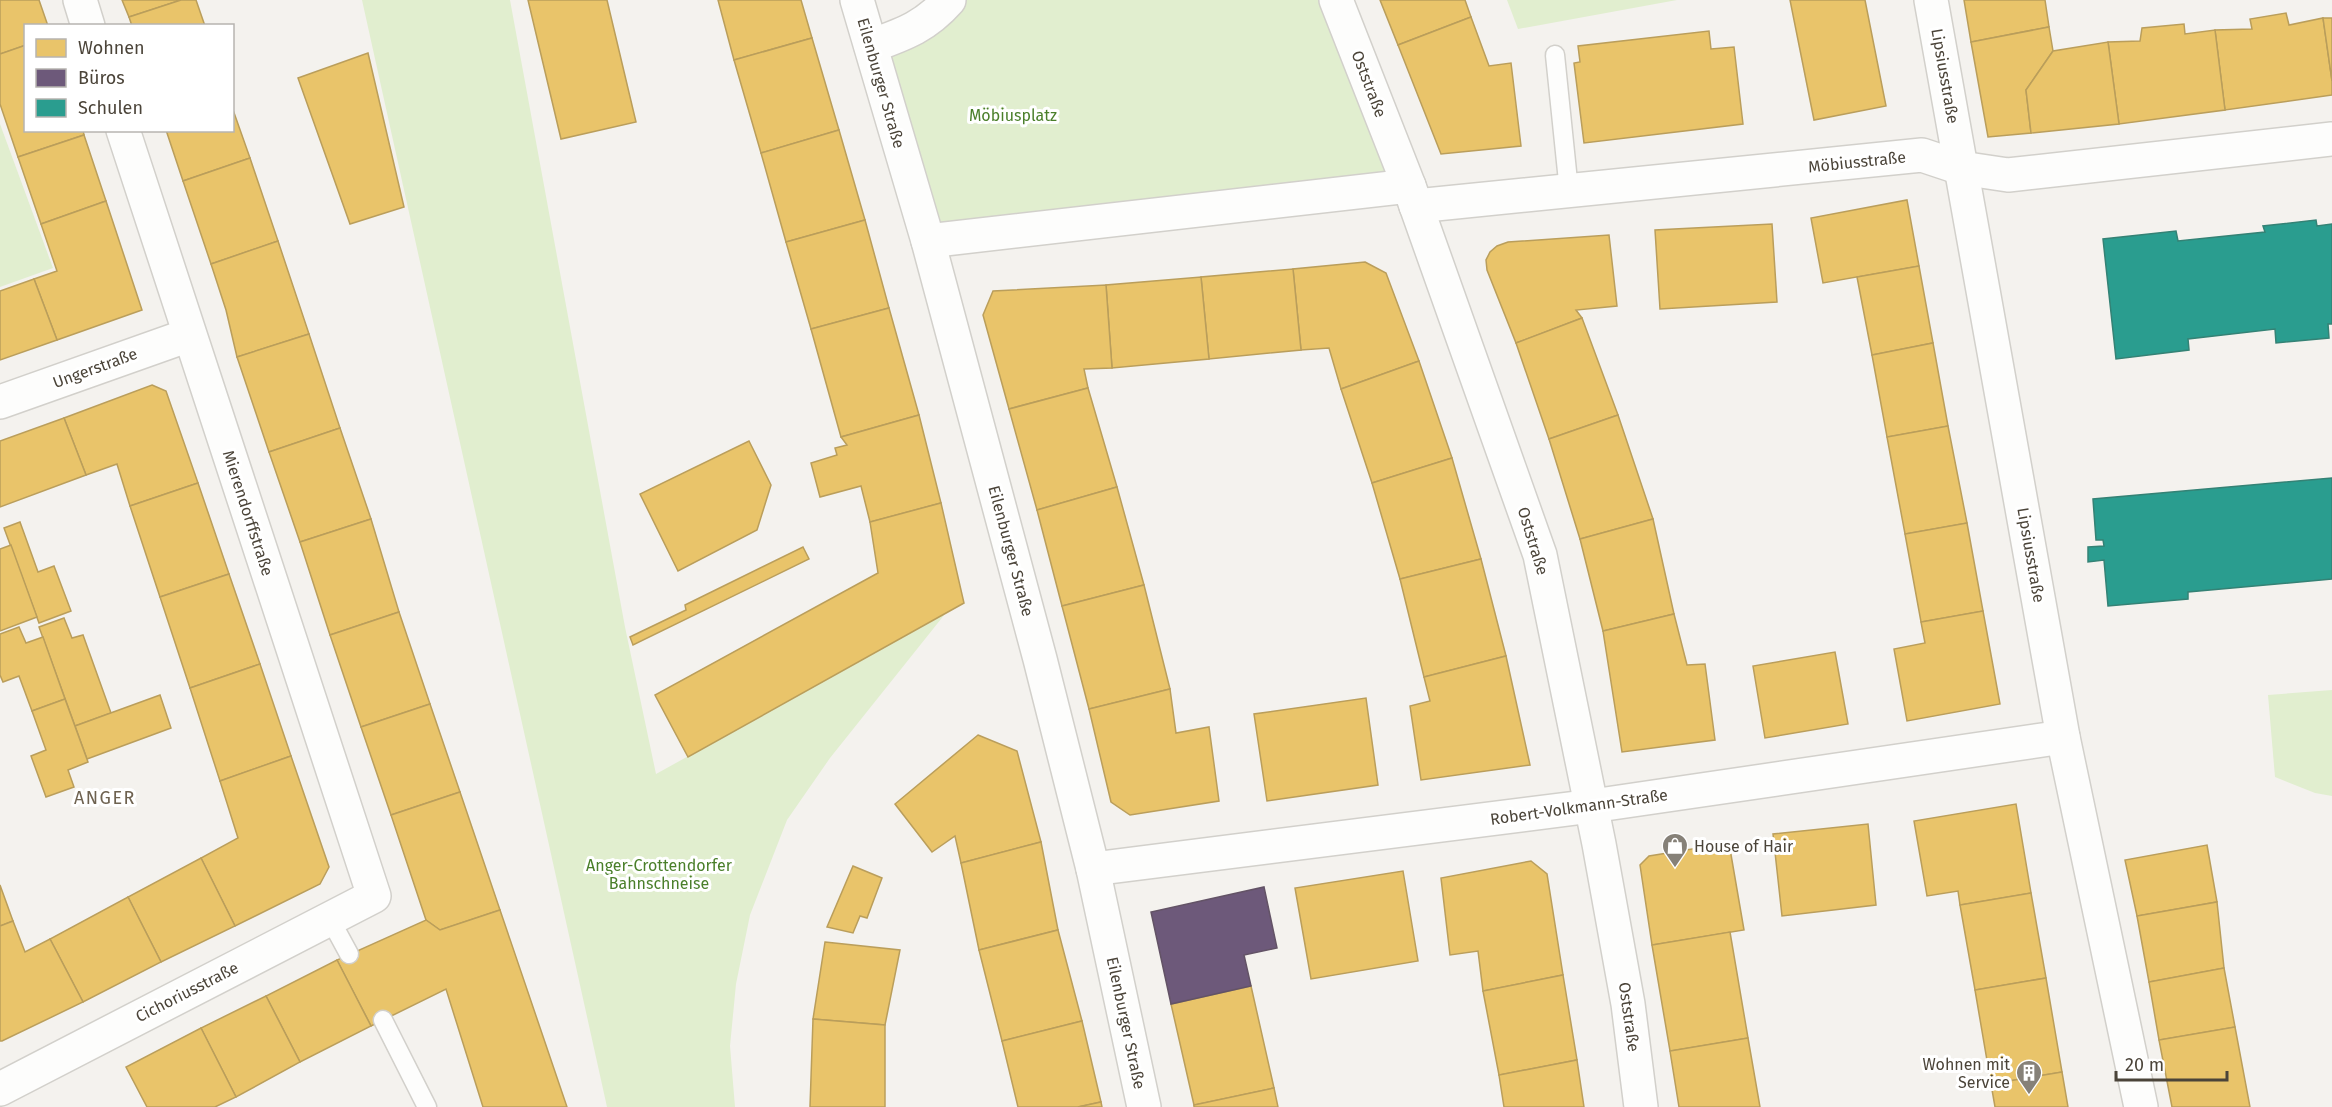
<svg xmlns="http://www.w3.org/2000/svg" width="2332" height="1107" viewBox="0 0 2332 1107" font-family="'Fira Sans',sans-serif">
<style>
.green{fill:#e1eecf}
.homes{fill:#e9c46a;stroke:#ba9e5b;stroke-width:1.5}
.offices{fill:#6d597a;stroke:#635366;stroke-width:1.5}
.schools{fill:#2a9d8f;stroke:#348275;stroke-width:1.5}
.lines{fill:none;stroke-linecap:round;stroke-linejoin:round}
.service-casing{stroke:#d2d0cb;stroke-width:21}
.minor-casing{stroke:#d2d0cb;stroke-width:36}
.tertiary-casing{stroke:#d2d0cb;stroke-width:36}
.service{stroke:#fdfdfc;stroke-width:18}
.minor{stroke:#fdfdfc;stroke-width:33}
.tertiary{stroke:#fdfdfc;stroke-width:33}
.labels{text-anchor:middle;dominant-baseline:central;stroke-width:6;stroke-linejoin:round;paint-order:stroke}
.street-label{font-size:16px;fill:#4b4439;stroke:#fff}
.park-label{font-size:16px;fill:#4a7f2a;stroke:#fff}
.poi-label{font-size:16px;fill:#4b4439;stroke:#fff;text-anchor:start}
.neighbourhood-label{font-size:18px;letter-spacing:1.5px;fill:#6e6250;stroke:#fff}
</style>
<rect width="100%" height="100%" fill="#f4f2ee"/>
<g class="green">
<path d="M362,0H510L625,627L656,774L945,614L830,758L787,820L750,915L736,984L730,1046L735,1107H607Z"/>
<path d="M949,0H1336L1409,186L928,241L871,46Z"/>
<path d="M1507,0H1677L1518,29Z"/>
<path d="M0,124L53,268L0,287Z"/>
<path d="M2332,690V796L2315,793L2275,777L2268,695Z"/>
</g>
<g class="homes">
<path d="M0,0H39L48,26H26V45L0,54Z"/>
<path d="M122,0H181L129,17Z"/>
<path d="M181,0H196L205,26H132L129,17Z"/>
<path d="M528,0H607L636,122L561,139Z"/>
<path d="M718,0H801L812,38L734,60Z"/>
<path d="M1380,0H1465L1471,17L1398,45Z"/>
<path d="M1790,0H1865L1886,106L1814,120Z"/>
<path d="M1964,0H2045L2049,27L1971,42Z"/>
<path d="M2286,13L2289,25L2323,18L2332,81V95L2225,110L2215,30L2252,29L2250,19Z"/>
<path d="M1471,17L1489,66L1511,63L1521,146L1441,154L1398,45Z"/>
<path d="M2323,18H2332V81Z"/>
<path d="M2184,24L2185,34L2215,30L2225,110L2119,124L2108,42L2140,41L2142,28Z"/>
<path d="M2049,27L2053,51L2026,90L2031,133L1988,137L1971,42Z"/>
<path d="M1709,31L1711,49L1734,47L1743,124L1584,143L1574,63L1580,62L1578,46Z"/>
<path d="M812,38L839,130L761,153L734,60Z"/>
<path d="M2108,42L2119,124L2031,133L2026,90L2053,51Z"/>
<path d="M26,45V130H83L84,135L18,157L0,104V54Z"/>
<path d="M368,53L404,207L350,224L298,78Z"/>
<path d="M232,107L250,158L183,181L166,130H232Z"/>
<path d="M839,130L865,220L786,242L761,153Z"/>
<path d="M84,135L106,201L41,224L18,157Z"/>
<path d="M250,158L278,241L211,264L183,181Z"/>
<path d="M1907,200L1919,266L1823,283L1811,218Z"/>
<path d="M106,201L142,310L57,340L34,279L57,271L41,224Z"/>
<path d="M865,220L889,308L811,329L786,242Z"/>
<path d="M1772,224L1777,302L1660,309L1655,230Z"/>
<path d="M1609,235L1617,306L1576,310L1582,318L1516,343L1487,270L1486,260L1490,252L1497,246L1508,242Z"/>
<path d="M278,241L309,334L237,357L226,310L211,264Z"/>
<path d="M1365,262L1386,273L1419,361L1341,389L1329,348L1301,350L1293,269Z"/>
<path d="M1919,266L1933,343L1872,355L1857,277Z"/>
<path d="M1293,269L1301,350L1209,359L1201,277Z"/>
<path d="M1201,277L1209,359L1112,368L1106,285Z"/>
<path d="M34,279L57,340L0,360V291Z"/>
<path d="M1106,285L1112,368L1084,369L1088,388L1009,409L983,315L993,291Z"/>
<path d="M889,308L919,415L841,437L811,329Z"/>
<path d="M1582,318L1618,415L1549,439L1516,343Z"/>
<path d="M309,334L340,428L269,452L237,357Z"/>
<path d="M1933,343L1948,426L1887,437L1872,355Z"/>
<path d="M1419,361L1452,458L1372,483L1341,389Z"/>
<path d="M152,385L166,391L198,483L130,506L117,464L86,475L64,418Z"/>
<path d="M1088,388L1117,487L1037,510L1009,409Z"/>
<path d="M919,415L941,503L870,522L861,486L820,497L811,463L837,455L835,448L847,445L841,437Z"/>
<path d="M1618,415L1653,519L1580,539L1549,439Z"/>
<path d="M64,418L86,475L0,507V441Z"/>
<path d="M1948,426L1967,523L1905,534L1887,437Z"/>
<path d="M340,428L371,519L300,542L269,452Z"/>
<path d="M749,441L771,485L757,530L678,571L640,494Z"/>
<path d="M1452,458L1481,559L1400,579L1372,483Z"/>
<path d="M198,483L229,574L160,597L130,506Z"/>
<path d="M1117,487L1144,585L1062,606L1037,510Z"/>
<path d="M941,503L964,603L688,757L655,695L878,573L870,522Z"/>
<path d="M371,519L399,612L330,635L300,542Z"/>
<path d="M1653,519L1674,614L1603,631L1580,539Z"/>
<path d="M20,522L38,572L54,566L71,611L39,623L4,528Z"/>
<path d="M1967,523L1983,611L1921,622L1905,534Z"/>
<path d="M11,545L37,617L0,631V549Z"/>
<path d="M803,547L809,559L633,645L630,637L686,610L685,605Z"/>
<path d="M1481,559L1506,656L1424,677L1400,579Z"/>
<path d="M229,574L260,664L190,688L160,597Z"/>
<path d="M1144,585L1170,689L1089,709L1062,606Z"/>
<path d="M1983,611L2000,704L1907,721L1894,649L1925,643L1921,622Z"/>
<path d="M399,612L430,704L361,727L330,635Z"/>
<path d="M1674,614L1687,665L1705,664L1715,740L1622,752L1603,631Z"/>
<path d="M64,618L72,638L83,635L111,713L75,726L39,627Z"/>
<path d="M19,627L26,643L43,637L65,699L32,711L19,676L3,682L0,675V634Z"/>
<path d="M1835,652L1848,724L1765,738L1753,666Z"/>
<path d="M1506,656L1530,765L1421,780L1410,706L1430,701L1424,677Z"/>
<path d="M260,664L291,756L220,781L190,688Z"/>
<path d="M1170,689L1176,733L1209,727L1219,801L1130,815L1111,802L1089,709Z"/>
<path d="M160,695L171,728L87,759L75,726Z"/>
<path d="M1366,698L1378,785L1267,801L1254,714Z"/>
<path d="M65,699L88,762L68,770L74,787L46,797L31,756L46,750L32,711Z"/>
<path d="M430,704L460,792L391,815L361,727Z"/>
<path d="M978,735L1017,751L1041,842L961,863L955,836L932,852L895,804Z"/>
<path d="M291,756L329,867L320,884L235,926L201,858L238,838L220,781Z"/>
<path d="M460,792L500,910L440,930L426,920L391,815Z"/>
<path d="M2016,804L2031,893L1960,905L1958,891L1927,896L1914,821Z"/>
<path d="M1868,824L1876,905L1782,916L1773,834Z"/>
<path d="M1041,842L1058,930L979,950L961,863Z"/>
<path d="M1729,843L1744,930L1652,945L1640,865L1649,856Z"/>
<path d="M2207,845L2217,902L2137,916L2125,860Z"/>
<path d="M201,858L235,926L161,962L128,897Z"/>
<path d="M1531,861L1547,874L1563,975L1483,991L1478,951L1450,955L1441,878Z"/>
<path d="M853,866L882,878L867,918L860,916L853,933L827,927Z"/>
<path d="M1403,871L1418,961L1311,979L1295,888Z"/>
<path d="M0,885L13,921L0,926Z"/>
<path d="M2031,893L2046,978L1975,990L1960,905Z"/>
<path d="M128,897L161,962L83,1002L50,939Z"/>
<path d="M2217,902L2224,968L2149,982L2137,916Z"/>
<path d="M500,910L567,1107H483L446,989L371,1026L337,960L426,920L440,930Z"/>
<path d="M13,921L25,952L50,939L83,1002L2,1041H0V926Z"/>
<path d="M1058,930L1082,1021L1002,1041L979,950Z"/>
<path d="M1730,932L1748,1038L1670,1051L1652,945Z"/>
<path d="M825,942L900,950L885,1025L813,1019Z"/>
<path d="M337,960L371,1026L300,1062L266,996Z"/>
<path d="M2224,968L2235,1027L2159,1040L2149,982Z"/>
<path d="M1563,975L1577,1060L1499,1075L1483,991Z"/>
<path d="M2046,978L2062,1072L1991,1084L1975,990Z"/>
<path d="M1251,986L1274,1088L1194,1105L1171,1004Z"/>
<path d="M266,996L300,1062L236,1097L201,1028Z"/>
<path d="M813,1019L885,1025V1107H810Z"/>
<path d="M1082,1021L1101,1102L1078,1107H1018L1002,1041Z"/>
<path d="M2235,1027L2250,1107H2172L2159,1040Z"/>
<path d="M201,1028L236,1097L215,1107H147L126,1067Z"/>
<path d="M1748,1038L1760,1107H1679L1670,1051Z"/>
<path d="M1577,1060L1584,1107H1504L1499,1075Z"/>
<path d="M2062,1072L2068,1107H1995L1991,1084Z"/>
<path d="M1274,1088L1278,1107H1194V1105Z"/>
<path d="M1101,1102L1102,1107H1078Z"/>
</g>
<path class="offices" d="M1264,887L1277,948L1244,955L1251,986L1171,1004L1151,912Z"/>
<g class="schools">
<path d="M2316,220L2317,226L2332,224V324H2328L2329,338L2276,343L2275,329L2188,339L2189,350L2116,359L2103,239L2176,231L2178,241L2265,232L2263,226Z"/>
<path d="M2332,478V579L2188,592V599L2108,606L2104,560L2088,562V547L2104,546L2103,540H2096L2093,499Z"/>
</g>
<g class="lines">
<defs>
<g id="service">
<path d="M1555,55L1569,191"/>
<path d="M330,919L349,954"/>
<path d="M383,1020L427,1107"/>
</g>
<g id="minor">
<path d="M80,0L88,26"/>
<path d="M857,0L928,241L1040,659L1093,869L1144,1107"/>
<path d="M1931,0L2063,737L2141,1107"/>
<path d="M871,46C904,34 925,27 949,0"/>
<path d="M1416,206L1922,155L1961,168L2008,175L2332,139"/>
<path d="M928,241L1409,186"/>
<path d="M0,402L189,335"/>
<path d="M1093,869L1592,806L2063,737"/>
<path d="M0,1089L374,896L123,130"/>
</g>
<path id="tertiary" d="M1336,0L1409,186L1540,555L1599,844L1628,1004L1641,1107"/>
</defs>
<use href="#service" class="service-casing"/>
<use href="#minor" class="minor-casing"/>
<use href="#tertiary" class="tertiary-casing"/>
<use href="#service" class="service"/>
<use href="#minor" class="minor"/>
<use href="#tertiary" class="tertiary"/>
</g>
<defs>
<symbol id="shop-pin" viewBox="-11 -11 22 30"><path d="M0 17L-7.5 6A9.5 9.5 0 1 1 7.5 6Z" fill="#868178" stroke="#fff"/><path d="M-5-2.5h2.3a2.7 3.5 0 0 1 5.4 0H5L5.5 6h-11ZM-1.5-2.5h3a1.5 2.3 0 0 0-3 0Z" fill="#fff"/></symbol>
<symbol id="building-pin" viewBox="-11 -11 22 30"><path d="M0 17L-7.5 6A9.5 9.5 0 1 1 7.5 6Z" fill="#868178" stroke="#fff"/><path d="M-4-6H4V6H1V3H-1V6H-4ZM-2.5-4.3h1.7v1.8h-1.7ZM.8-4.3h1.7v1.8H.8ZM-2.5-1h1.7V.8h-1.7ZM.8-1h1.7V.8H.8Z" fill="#fff"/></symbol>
</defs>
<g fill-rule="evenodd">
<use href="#shop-pin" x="1660" y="831" width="30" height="40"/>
<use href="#building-pin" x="2014" y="1058" width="30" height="40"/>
</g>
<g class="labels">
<g class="street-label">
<text transform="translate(1945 76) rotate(80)">Lipsiusstraße</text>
<text transform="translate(881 83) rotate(74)">Eilenburger Straße</text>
<text transform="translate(1369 84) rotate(69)">Oststraße</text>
<text transform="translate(1857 162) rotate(-6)">Möbiusstraße</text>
<text transform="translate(95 368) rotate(-20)">Ungerstraße</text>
<text transform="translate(248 513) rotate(72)">Mierendorffstraße</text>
<text transform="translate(1533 541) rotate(73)">Oststraße</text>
<text transform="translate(1011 551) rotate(75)">Eilenburger Straße</text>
<text transform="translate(2031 555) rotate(80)">Lipsiusstraße</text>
<text transform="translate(1579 807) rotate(-8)">Robert-Volkmann-Straße</text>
<text transform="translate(187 992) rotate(-27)">Cichoriusstraße</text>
<text transform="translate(1629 1017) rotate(82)">Oststraße</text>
<text transform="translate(1126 1023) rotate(78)">Eilenburger Straße</text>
</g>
<g class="park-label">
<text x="1013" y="115">Möbiusplatz</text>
<text x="659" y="865">Anger-Crottendorfer<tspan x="659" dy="18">Bahnschneise</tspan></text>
</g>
<g class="poi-label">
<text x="1694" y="846">House of Hair</text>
<text x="2010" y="1064" text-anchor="end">Wohnen mit<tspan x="2010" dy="18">Service</tspan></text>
</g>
<g class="neighbourhood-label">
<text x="105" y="798">ANGER</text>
</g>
</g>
<rect x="24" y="24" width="210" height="108" fill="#ffffff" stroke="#b7b4b0" stroke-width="1.5"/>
<rect x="36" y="39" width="30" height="18" fill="#e9c46a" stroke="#b7b4b0" stroke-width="1.5"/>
<text x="78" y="54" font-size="18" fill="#4b4439">Wohnen</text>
<rect x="36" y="69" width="30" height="18" fill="#6d597a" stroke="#b7b4b0" stroke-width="1.5"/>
<text x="78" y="84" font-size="18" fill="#4b4439">Büros</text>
<rect x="36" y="99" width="30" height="18" fill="#2a9d8f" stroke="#b7b4b0" stroke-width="1.5"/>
<text x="78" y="114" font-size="18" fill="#4b4439">Schulen</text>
<path d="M2116 1071v9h111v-9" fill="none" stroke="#4b4439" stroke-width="3"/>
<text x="2125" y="1071" font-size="18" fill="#4b4439" stroke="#ffffff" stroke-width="4.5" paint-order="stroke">20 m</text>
</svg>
